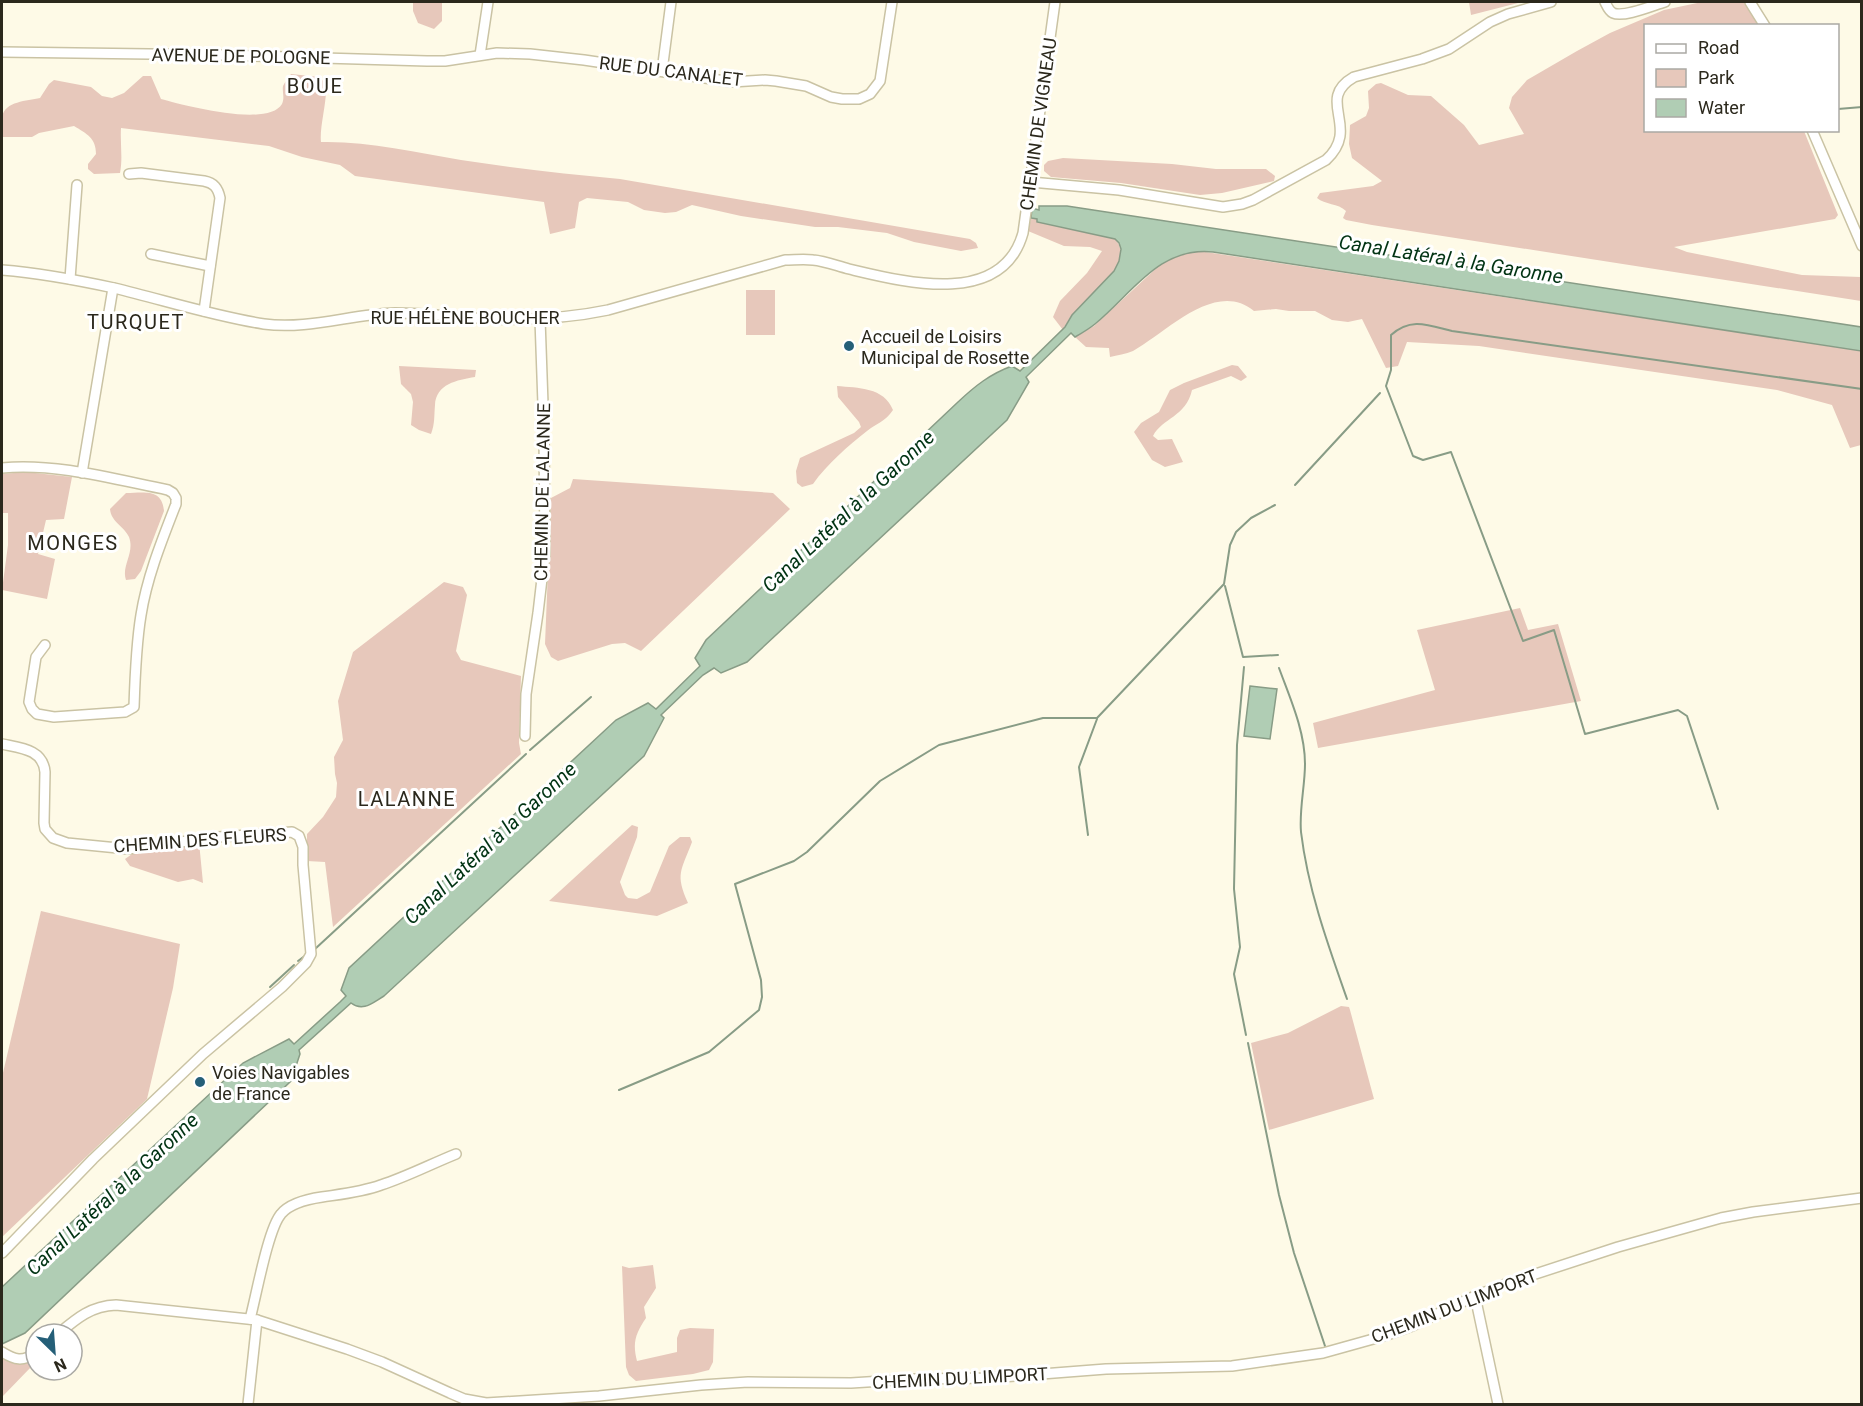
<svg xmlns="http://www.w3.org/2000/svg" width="1863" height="1406" viewBox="0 0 1863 1406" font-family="Roboto,sans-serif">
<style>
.green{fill:#e7c8bb}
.water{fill:#b0cdb4;stroke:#889c86;stroke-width:1.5}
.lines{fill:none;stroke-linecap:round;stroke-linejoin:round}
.stream{stroke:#889c86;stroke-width:2}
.minor-casing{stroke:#cac3a4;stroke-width:12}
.minor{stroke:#fff;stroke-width:9}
.poi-dot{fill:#255f78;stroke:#fff;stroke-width:2}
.labels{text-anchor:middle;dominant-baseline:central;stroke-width:6;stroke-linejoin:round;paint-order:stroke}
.street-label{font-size:18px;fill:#2b281c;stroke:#fff}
.poi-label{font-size:18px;fill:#2b281c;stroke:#fff;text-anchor:start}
.neighbourhood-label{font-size:20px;letter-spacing:1.5px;fill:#2b281c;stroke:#fff}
.water-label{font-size:20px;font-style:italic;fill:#013313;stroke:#fff}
</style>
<rect width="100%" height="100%" fill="#fefae7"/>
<g class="green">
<path d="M413,2H442V21L434,29L418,23L413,11Z"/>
<path d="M1469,2H1522L1471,15Z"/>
<path d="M1702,2H1744L1760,25L1646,26V130L1804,131L1838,215L1835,219L1674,247L1687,252L1802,275L1861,277V301L1372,225L1346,220L1343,218L1346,211C1338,203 1325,205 1317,198L1320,193L1373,186L1382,181L1352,158L1349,144L1350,125L1366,116L1369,108L1368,91L1376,84L1381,83L1408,95L1431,96L1464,125L1479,145L1524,134L1509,108L1512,97L1527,80L1577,51L1610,33L1664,10Z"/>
<path d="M291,74L320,77C322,79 324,82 325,85C329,94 319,127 321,142C368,141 414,152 461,160C513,168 567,174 620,179L970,239L976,243L978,248L961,251L914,242L887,233L838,227H815L741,216L692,205L676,212L665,213L644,210L628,202L587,198L579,202L575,228L550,234L544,202L355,176L340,165L302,157L269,146L121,128C120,143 123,158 120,173L94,174L88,169V164L96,154C96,138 87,134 74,126L39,133L32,137H2C1,131 0,123 2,117C5,101 27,101 40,98L49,84L54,80L91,87L102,96L112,98L124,93L143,76H151L161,99C183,105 268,128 282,104C285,98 282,91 283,86C285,82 289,77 291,74Z"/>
<path d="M1063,158L1172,164L1216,169H1266L1275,176L1274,181L1222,193L1200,195L1121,183L1051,177L1044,171V165L1048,161Z"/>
<path d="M1031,218L1037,219V222L1115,239C1137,263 1087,297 1073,314C1069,318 1066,324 1063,330L1053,317L1060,301L1087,273L1102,251L1090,247L1064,246L1028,231Z"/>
<path d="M1199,251L1861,351V445L1850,448L1832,405L1777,390L1479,346L1407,342L1398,366L1386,368L1362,319L1348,322L1332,320L1315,311H1289L1276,309L1254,311C1215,279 1166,333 1133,351C1126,354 1117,355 1110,357L1109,348L1086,347L1075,337L1094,326L1163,262L1179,255Z"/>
<rect x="746" y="290" width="29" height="45"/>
<path d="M1232,365L1238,366L1247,377L1241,381L1231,376L1192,390C1186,417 1162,418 1153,436L1158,440L1172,439L1183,462L1165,467L1152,460L1134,432L1141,423L1159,412L1170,390L1184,383Z"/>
<path d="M399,366L476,370L475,377C457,380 436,384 435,405C434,416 435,424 431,434L419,430L411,425L413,402L411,394L401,384Z"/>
<path d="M837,386C858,388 884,387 893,410C885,422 877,423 867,431C848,446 827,464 813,484L802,487L797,483L796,471L800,458L854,433L861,427L859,422L838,397Z"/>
<path d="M26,472L72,477L64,519L46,520L38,554L55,559L47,599L2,590L8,545V513H2V474Z"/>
<path d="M573,479L773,493L790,509L641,651L625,643L612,644L558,661L551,657L545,644L551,498L570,488Z"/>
<path d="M126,493C144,493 162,488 164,511L141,571L135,579L126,580C121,566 135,553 129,537C124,526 111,522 110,509Z"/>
<path d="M444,582L463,587L467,595L456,651L461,660L521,676L519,743L521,754L333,927L325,862L307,861V834L323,817L336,797L337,783L335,774L334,757L343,740L338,701L353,652Z"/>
<path d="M1520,608L1528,630L1558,624L1581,701L1318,748L1313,723L1435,690L1417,630Z"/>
<path d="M632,825L638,827L637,837L620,882L625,895L628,898L637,899L650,892L669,846L680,837H690L692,842C681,871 675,874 688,903L657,916L549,901Z"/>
<path d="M199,842L203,883L193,879L178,882L130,866L125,859L135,852Z"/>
<path d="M41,911L180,944L173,988L147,1099L2,1237V1077Z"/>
<path d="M1341,1006L1349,1007L1350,1010L1374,1099L1269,1130L1251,1043L1288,1033Z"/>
<path d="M653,1265L656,1288L644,1307L646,1318C636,1333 632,1342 637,1361L677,1352V1338L680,1330L690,1328L714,1329L713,1362L709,1370L693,1374L636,1381L629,1375L626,1367L622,1266L629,1268Z"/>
<path d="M2,1357L13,1363L26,1361L31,1367L2,1397Z"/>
</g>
<g class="water">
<path d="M1039,206H1067L1861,327V351L1213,252C1159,246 1132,294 1095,324C1089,329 1082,333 1075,337L1071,333L1026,377L1029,382L1007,420L747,662L721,673L714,668L703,675L661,715L664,718L644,756L384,996C372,1003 363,1012 351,1003L299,1050L300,1054L291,1081L25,1333L2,1344V1287L243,1063L289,1039L294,1044L340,1002L346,996L341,990L349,968L616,720L648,703L656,709L700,666L695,658L706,640L958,402C975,386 990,374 1012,366L1020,371L1065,327L1072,315L1114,271L1119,261L1121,249L1119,243L1115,239L1037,222V219L1031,218L1032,208L1039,210Z"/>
<path d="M1250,686L1277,689L1270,739L1244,736Z"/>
</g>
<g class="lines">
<g class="stream">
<path d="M1838,109L1862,107"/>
<path d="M1295,485L1380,393"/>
<path d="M1225,586L1243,657L1278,655"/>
<path d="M1244,667L1237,745L1234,889L1240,947L1234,974L1246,1035"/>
<path d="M1279,668C1290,698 1305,731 1305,764C1305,786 1299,810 1301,832C1308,890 1328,945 1347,999"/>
<path d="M530,750L591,697"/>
<path d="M1718,809L1687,716L1678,710L1585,734L1554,630L1523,641L1451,452L1423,460L1413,456L1386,386L1391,370V335C1411,317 1428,325 1452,331L1862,389"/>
<path d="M1088,835L1079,767L1097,719"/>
<path d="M315,949L526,754"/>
<path d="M298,961L306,955"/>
<path d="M270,987L294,965"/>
<path d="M1248,1043L1279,1195L1294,1253L1325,1346"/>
<path d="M619,1090L709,1052L759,1010L762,997L761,980L735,884L794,861L807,852L880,781L939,745L1043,718H1097L1224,584L1230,545L1236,532L1251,518L1275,505"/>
</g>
<defs>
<g id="minor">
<path d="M1605,2C1607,6 1609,11 1613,13C1624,18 1654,5 1665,2"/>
<path d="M1750,2L1765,26"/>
<path d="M2,52L223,55L427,61H445L497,53L530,54L584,60L732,82L765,80L776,81L806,86L831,97L842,99H859L870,94L880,81L892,2"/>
<path d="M480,55L488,2"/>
<path d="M662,71L671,2"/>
<path d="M1812,130L1862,246"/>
<path d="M129,174L141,173L204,181C214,183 218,188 220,198L204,311"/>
<path d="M1031,182L1119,190L1223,207L1242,204L1253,200L1326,160C1362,127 1314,100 1354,77L1422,59L1449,49L1490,22L1508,14L1551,2"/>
<path d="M151,254L210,266"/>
<path d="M2,270C39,273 77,280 114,288C164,300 213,316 264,324C308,330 352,314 395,313C429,313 462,318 495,319C534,320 570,318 608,310L785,260C794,260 804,259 813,260C825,261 837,266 849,269C904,282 1002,308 1023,233L1055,2"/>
<path d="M70,279L77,185"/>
<path d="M2,468C57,463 113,479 168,490L173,493L176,498V504C162,540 147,577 141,615C136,645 135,676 134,707L125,712L54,717L37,714L32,709L29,702L36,657L45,645"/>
<path d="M82,473L113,288"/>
<path d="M525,736L526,694L538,613L545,553L544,433L540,319"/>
<path d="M2,744C20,748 43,749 45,772L44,823L45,829L53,838L67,843L128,849L218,837L292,832L299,836L303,847V865L311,954L306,963L282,987L203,1054L93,1159L2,1253"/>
<path d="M1475,1296L1498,1404"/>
<path d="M250,1319C256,1297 268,1229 281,1214C290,1203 308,1199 322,1197C342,1194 362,1192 381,1185C406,1177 431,1164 456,1154"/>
<path d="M58,1334C77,1318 91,1306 116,1305L257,1320L347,1349L382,1362L450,1393L464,1399L486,1403L599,1396L701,1385L748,1382L851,1383L914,1379L990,1378L1106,1369L1232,1366L1323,1353L1384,1336L1412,1326L1475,1296L1508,1283L1618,1247L1721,1218L1753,1212L1862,1198"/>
<path d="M2,1352C15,1360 22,1362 36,1353"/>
<path d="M248,1404L257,1320"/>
</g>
</defs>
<use href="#minor" class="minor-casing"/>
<use href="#minor" class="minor"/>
</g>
<g class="poi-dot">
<circle cx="849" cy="346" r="6"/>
<circle cx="200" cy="1082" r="6"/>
</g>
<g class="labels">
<g class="street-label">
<text transform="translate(241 56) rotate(1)">AVENUE DE POLOGNE</text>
<text transform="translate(671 71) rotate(7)">RUE DU CANALET</text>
<text transform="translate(1038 124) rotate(-82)">CHEMIN DE VIGNEAU</text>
<text x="465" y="317">RUE HÉLÈNE BOUCHER</text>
<text transform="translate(542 492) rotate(-89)">CHEMIN DE LALANNE</text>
<text transform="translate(200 840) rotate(-4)">CHEMIN DES FLEURS</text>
<text transform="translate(1454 1306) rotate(-21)">CHEMIN DU LIMPORT</text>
<text transform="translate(960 1378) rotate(-3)">CHEMIN DU LIMPORT</text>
</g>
<g class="poi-label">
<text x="861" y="336">Accueil de Loisirs<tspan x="861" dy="21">Municipal de Rosette</tspan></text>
<text x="212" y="1072">Voies Navigables<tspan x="212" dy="21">de France</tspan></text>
</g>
<g class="neighbourhood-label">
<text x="315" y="86">BOUE</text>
<text x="136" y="322">TURQUET</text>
<text x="73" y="543">MONGES</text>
<text x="407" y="799">LALANNE</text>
</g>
<g class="water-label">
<text transform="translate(1451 259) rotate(9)">Canal Latéral à la Garonne</text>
<text transform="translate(848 511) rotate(-43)">Canal Latéral à la Garonne</text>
<text transform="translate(490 843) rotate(-43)">Canal Latéral à la Garonne</text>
<text transform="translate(112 1194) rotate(-43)">Canal Latéral à la Garonne</text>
</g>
</g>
<rect width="1863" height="1406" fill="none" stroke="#2b281c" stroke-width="6"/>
<rect x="1644" y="24" width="195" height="108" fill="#ffffff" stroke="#aaa9a4" stroke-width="1.5"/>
<rect x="1656" y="44" width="30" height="9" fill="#ffffff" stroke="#aaa9a4" stroke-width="1.5"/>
<text x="1698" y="54" font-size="18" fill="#2b281c">Road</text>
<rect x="1656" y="69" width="30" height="18" fill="#e7c8bb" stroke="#aaa9a4" stroke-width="1.5"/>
<text x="1698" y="84" font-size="18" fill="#2b281c">Park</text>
<rect x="1656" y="99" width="30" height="18" fill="#b0cdb4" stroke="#aaa9a4" stroke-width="1.5"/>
<text x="1698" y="114" font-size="18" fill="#2b281c">Water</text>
<g transform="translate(54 1352) rotate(155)"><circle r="28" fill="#ffffff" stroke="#aaa9a4" stroke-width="1.5"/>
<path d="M0-4.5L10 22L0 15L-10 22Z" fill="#255f78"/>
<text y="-9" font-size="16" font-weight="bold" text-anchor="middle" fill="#2b281c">N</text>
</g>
</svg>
